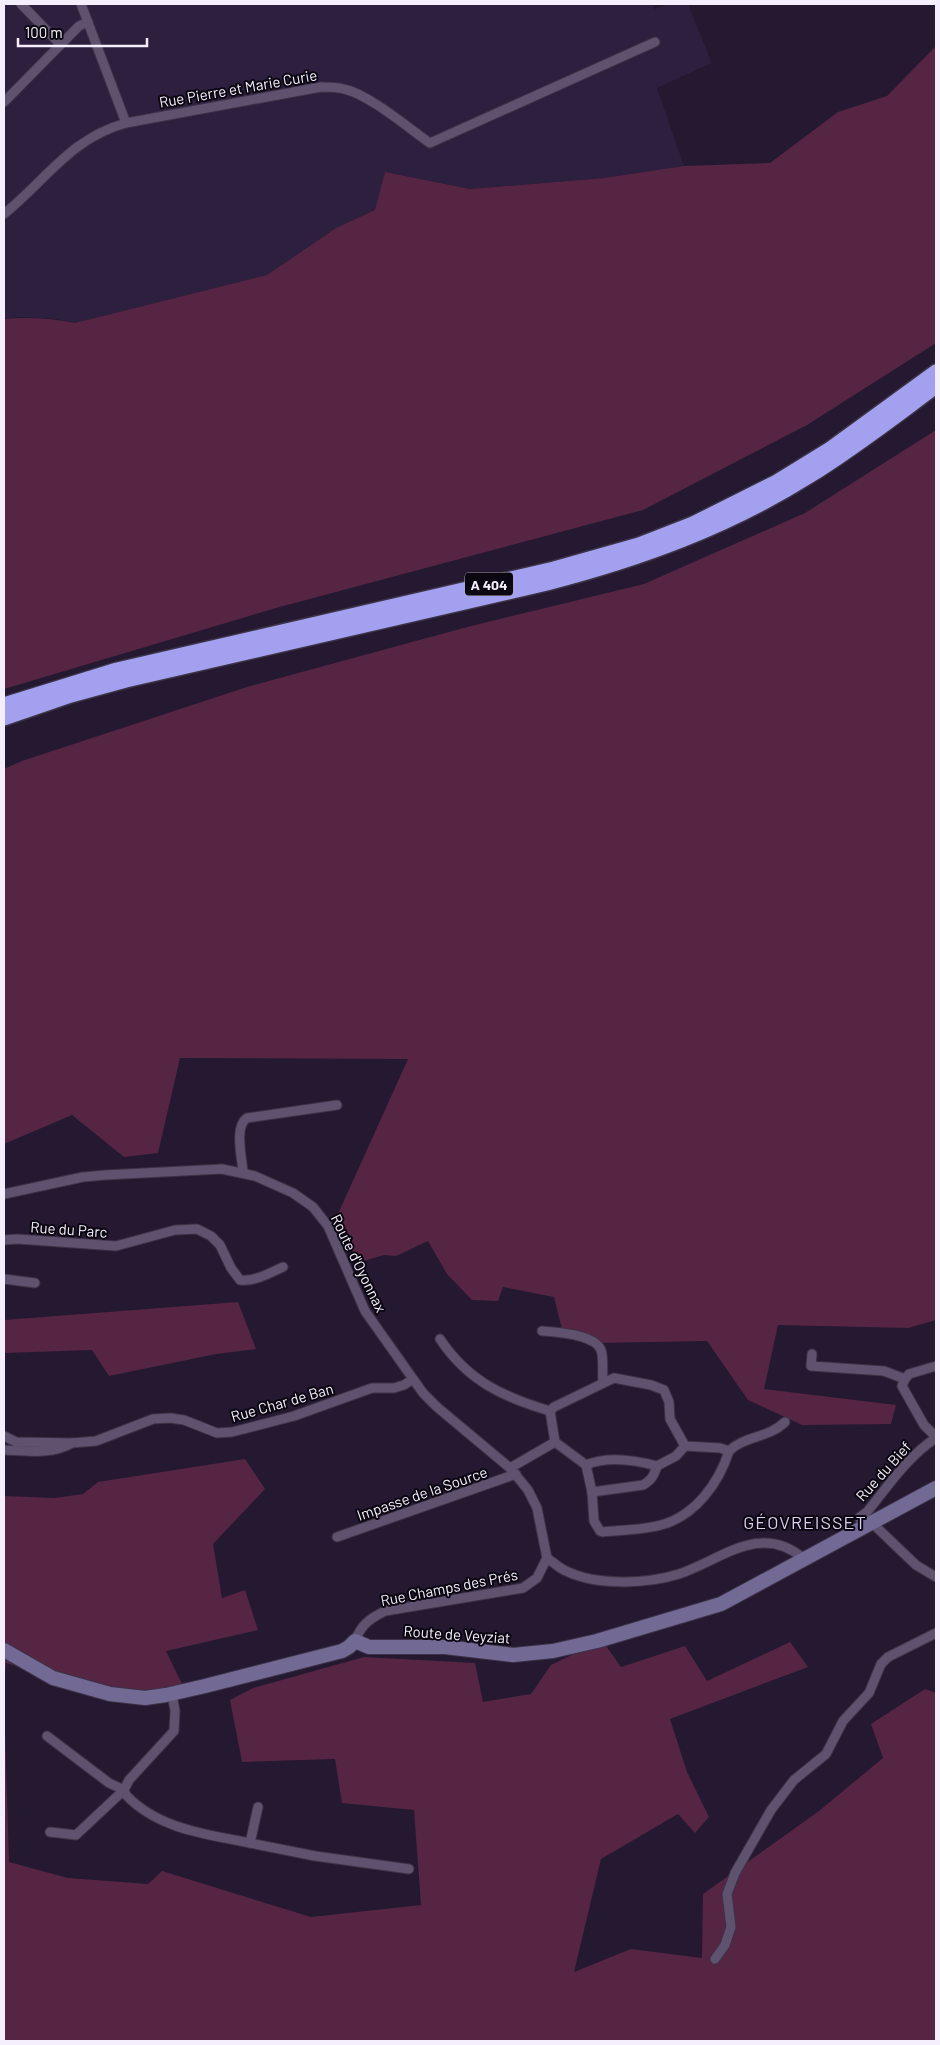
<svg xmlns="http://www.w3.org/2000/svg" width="940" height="2045" viewBox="0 0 940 2045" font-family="Barlow,sans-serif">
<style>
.built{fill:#2d1f3e}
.green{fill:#552543}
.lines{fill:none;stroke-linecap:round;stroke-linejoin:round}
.street-casing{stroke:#3c3347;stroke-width:11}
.secondary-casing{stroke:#3c3347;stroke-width:16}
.highway-casing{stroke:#3c3347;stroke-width:18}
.street{stroke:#5f526f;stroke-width:9}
.secondary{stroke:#736995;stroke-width:14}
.highway{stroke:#a2a0ef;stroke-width:15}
.labels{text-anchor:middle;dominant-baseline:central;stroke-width:4;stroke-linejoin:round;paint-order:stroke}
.shield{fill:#0b0711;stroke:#afa9b6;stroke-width:1}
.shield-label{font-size:14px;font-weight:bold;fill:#f5effd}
.street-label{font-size:15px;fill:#f5effd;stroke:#0b0711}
.quarter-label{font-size:18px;letter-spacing:1px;fill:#ddcef0;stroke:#0b0711}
</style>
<rect width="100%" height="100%" fill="#241931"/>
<path class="built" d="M4,4H652L655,9L667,4H688L712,63L657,88L684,166L604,178L470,189L385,172L376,210L336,228L267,275L75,323L56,319L21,317L4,319Z"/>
<g class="green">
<path d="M935,47H936V343L807,425L643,510L276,608L4,689V319C28,317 51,318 75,323L267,275L336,228L375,210L385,172L470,189L604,178L684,166L770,163L838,112L887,96Z"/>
<path d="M936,430V1320L908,1328L778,1325L764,1389L896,1405L891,1424L802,1425L748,1400L707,1341L597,1343L564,1337L554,1297L503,1287L498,1301L472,1300L447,1274L428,1241L396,1256L384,1255L357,1263L337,1216L408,1059L180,1058L158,1153L124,1157L72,1115L4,1144V769L22,761L247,687L471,626L644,584L805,513Z"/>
<path d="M238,1302L256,1349L216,1354L109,1376L92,1350L4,1353V1320Z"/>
<path d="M245,1459L265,1489L213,1544L222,1598L245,1590L258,1630L166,1651L182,1684L139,1702L6,1663L4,1688V1496L55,1498L83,1494L98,1482Z"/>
<path d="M602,1640L621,1667L685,1646L707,1681L790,1642L808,1667L670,1719L687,1772L709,1817L695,1833L678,1814L601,1859L574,1972L631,1949L702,1958L703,1894L819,1811L883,1758L871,1724L925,1689L936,1693V2041H4V1701L9,1862L68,1878L148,1884L162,1871L311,1917L421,1905L414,1810L342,1803L335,1759L242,1762L230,1700L253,1688L364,1657L475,1663L483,1702L531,1694L551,1665Z"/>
</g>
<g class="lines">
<defs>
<g id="street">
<path d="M21,4L60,44"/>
<path d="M81,4L126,123L321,87C329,87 337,87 344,89C370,95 407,127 430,143L655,42"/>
<path d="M4,102L79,26L88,22"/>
<path d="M4,214C46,180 71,138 126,123"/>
<path d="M243,1172C242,1158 234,1126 247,1118L337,1105"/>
<path d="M4,1194L83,1177L105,1175L222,1169L255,1176L293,1193L313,1207L328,1226L365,1311L423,1393L437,1407L510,1468L528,1490L537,1508L547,1558"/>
<path d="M4,1240L17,1239L116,1246L175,1230L197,1229L211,1236L220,1245L231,1268L240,1280C254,1282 270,1273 283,1267"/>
<path d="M4,1279L35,1283"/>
<path d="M542,1331C556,1332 594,1334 601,1350C604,1358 602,1372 603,1382"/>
<path d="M440,1339C468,1381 503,1397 550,1411"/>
<path d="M812,1354L811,1366L884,1371L905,1379L902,1386L924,1425L936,1437"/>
<path d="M905,1379L909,1374L936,1366"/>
<path d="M4,1436L16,1442L72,1443L96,1441L153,1419L170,1418L184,1420L217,1433L232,1432L294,1416L372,1388H394L404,1385L413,1379"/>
<path d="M4,1450C26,1451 52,1455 72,1443"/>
<path d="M729,1451C744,1436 769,1438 785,1422"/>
<path d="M586,1465L592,1492L594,1521L600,1531L603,1532C622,1530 643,1530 661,1525C695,1516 719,1483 729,1451L720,1448L685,1446L676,1456L657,1466C635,1460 607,1456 586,1465L555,1442L550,1411L554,1407L614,1378L651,1385L664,1390L669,1402L670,1419L685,1446"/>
<path d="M510,1468L555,1442"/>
<path d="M592,1492L643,1485C652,1480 654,1475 657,1466"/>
<path d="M871,1522L916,1565L936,1577"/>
<path d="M862,1528L860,1517L867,1512C888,1486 908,1456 936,1438"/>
<path d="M337,1537L516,1474"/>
<path d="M547,1558C553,1562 559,1568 566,1571C597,1586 647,1584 679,1574C721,1560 760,1522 803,1558"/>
<path d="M355,1641C361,1625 369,1619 385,1611L523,1588L537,1578L547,1558"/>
<path d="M172,1694L175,1711L174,1731L129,1780L124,1790L126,1795C158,1829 206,1834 250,1843L258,1807"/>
<path d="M47,1736L109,1783L124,1790L76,1835L50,1832"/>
<path d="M250,1843L315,1856L409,1869"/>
<path d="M715,1959L725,1945L731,1927L727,1894L735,1873L771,1810L794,1780L826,1754L843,1721L869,1693L881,1664L888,1657L936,1633"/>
</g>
<path id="secondary" d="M4,1650L53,1678L110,1694L145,1698L166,1695L205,1686L342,1651L349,1647L355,1641L369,1647H445L513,1655L553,1651L597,1641L721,1604L936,1488"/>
<g id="highway">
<path d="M4,705L117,670L554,569L639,545L693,524L777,482L829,450L936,372"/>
<path d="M4,718L71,695L126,680L547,583C640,559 728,527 809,476C853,449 894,417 936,386"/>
</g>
</defs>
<use href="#street" class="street-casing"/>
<use href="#secondary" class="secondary-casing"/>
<use href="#highway" class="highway-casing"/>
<use href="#street" class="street"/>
<use href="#secondary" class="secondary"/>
<use href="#highway" class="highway"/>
</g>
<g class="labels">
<rect class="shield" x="465" y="572.5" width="48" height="23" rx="4"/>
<g class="shield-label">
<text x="489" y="584">A 404</text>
</g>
<g class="street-label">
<text transform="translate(238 88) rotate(-10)">Rue Pierre et Marie Curie</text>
<text transform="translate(69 1229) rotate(4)">Rue du Parc</text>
<text transform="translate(359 1263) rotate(64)">Route d'Oyonnax</text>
<text transform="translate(282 1402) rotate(-16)">Rue Char de Ban</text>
<text transform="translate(883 1471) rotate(-48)">Rue du Bief</text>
<text transform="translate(422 1493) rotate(-19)">Impasse de la Source</text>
<text transform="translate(449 1587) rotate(-11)">Rue Champs des Prés</text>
<text transform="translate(457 1634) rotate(4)">Route de Veyziat</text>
</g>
<g class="quarter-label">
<text x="805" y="1522">GÉOVREISSET</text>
</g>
</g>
<rect width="940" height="2045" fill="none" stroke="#f5effd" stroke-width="10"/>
<path d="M18 38v8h129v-8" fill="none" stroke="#f5effd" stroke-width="2.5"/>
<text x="25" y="38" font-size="15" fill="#f5effd" stroke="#0b0711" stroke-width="4" paint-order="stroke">100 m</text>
</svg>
